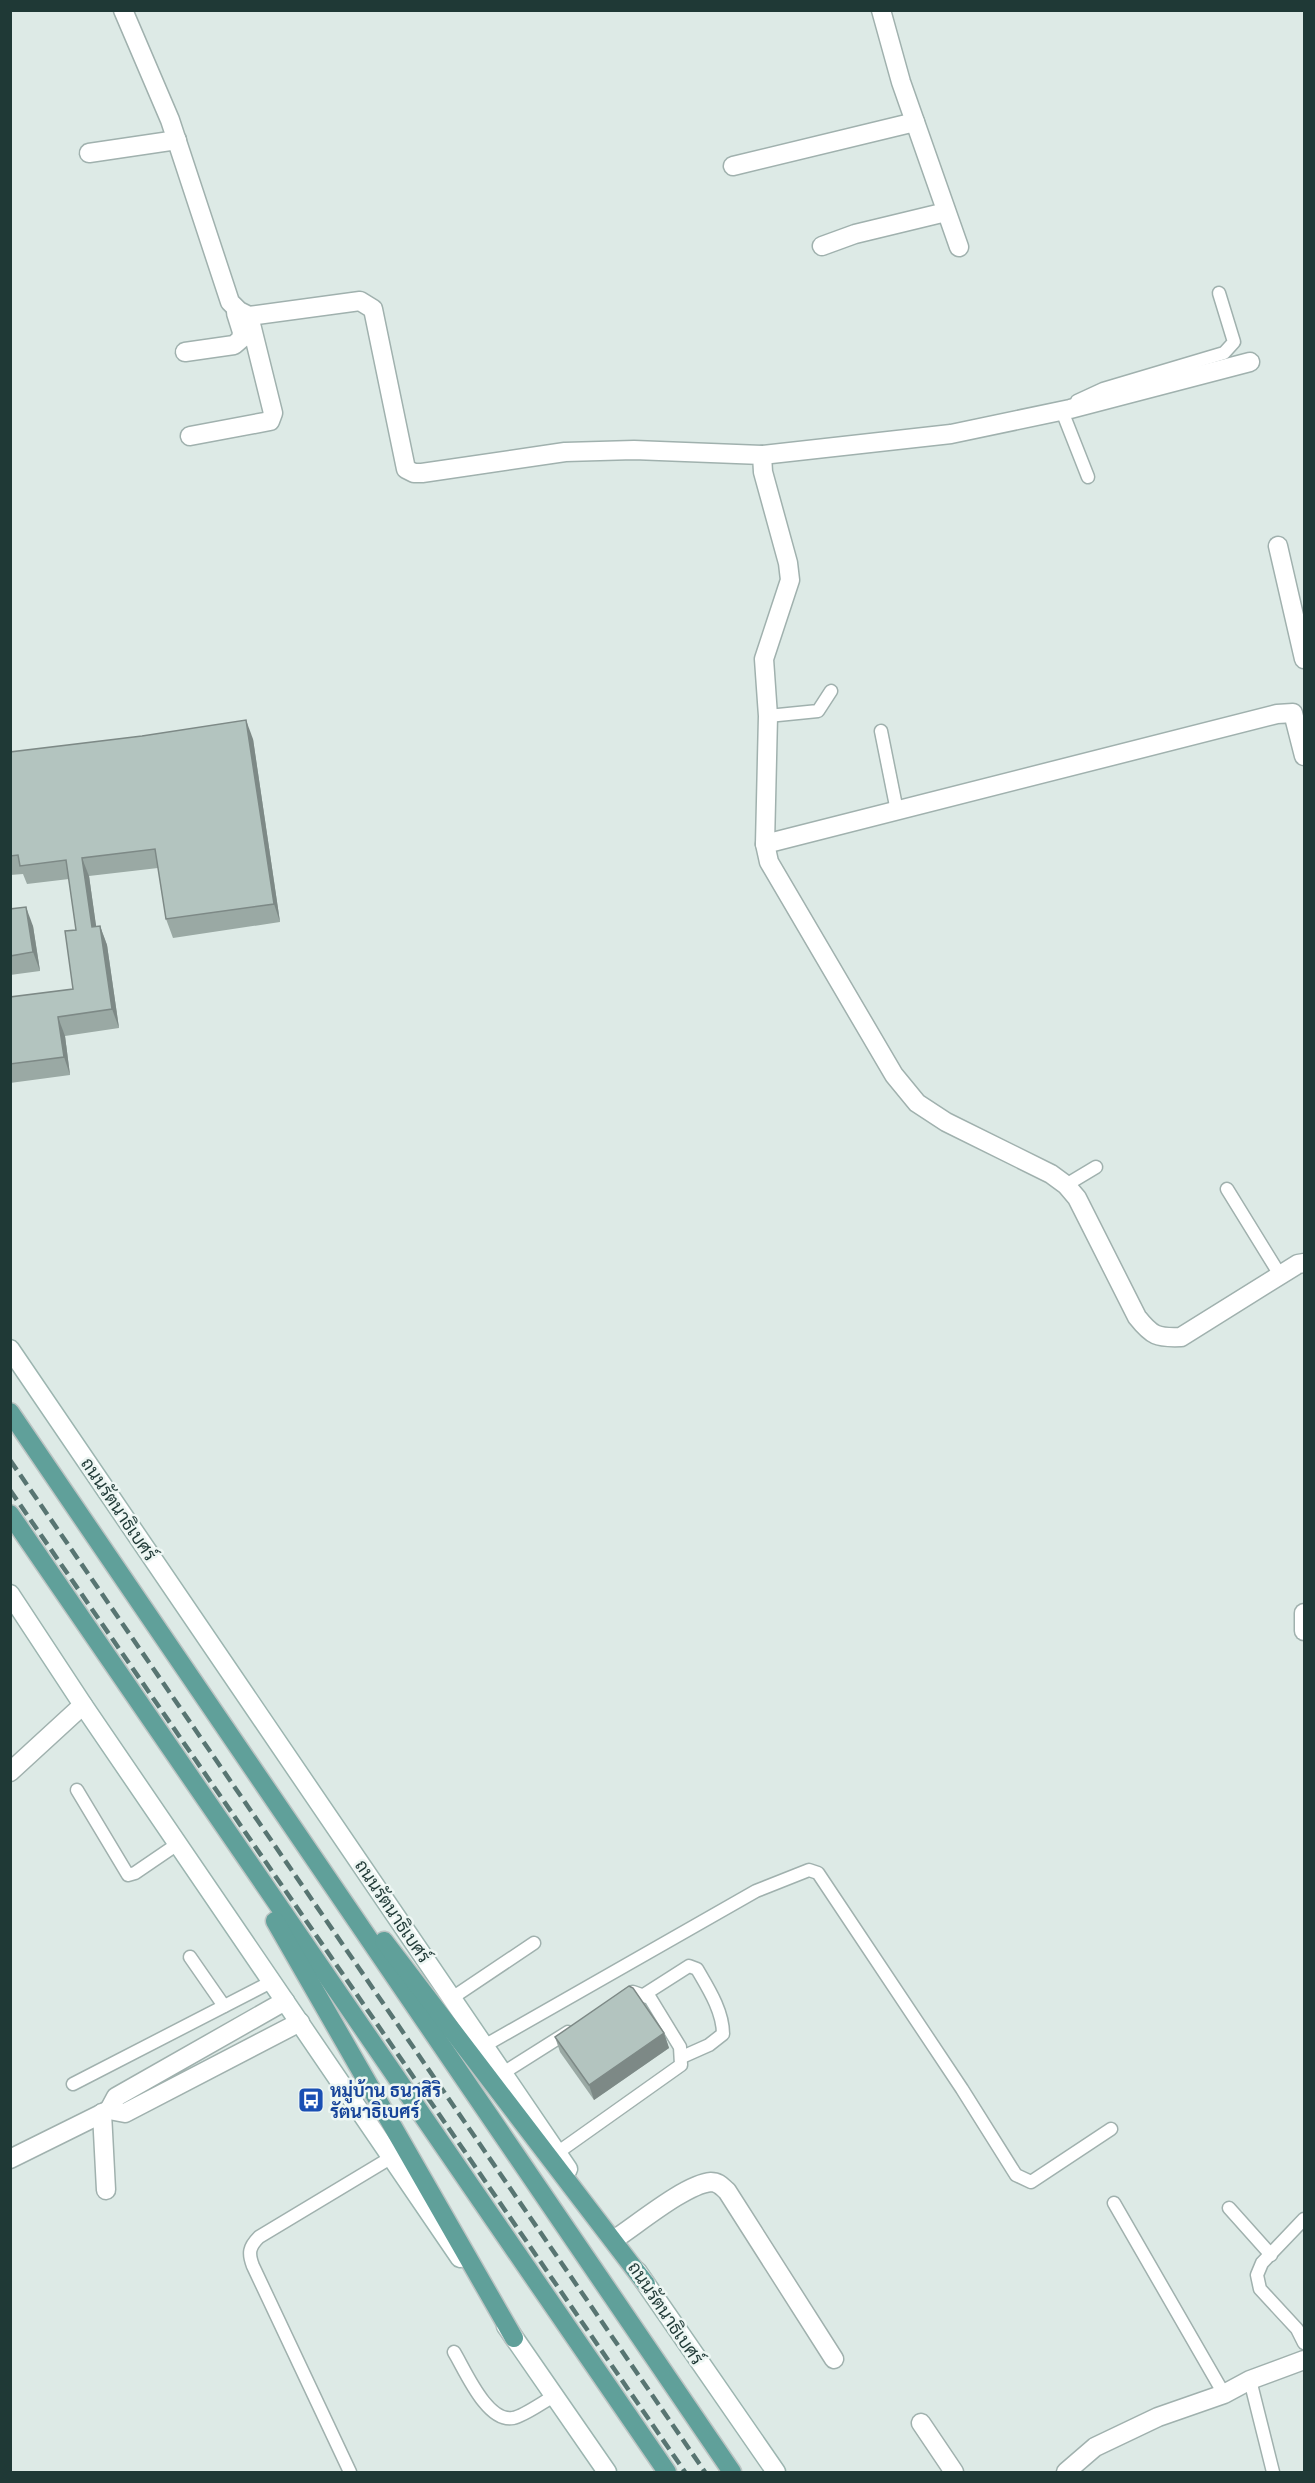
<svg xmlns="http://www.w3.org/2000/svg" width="1315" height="2483" viewBox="0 0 1315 2483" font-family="'Roboto Condensed',Sarabun,sans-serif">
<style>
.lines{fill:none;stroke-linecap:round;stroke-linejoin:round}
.lane-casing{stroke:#a0b1ae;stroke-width:15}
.street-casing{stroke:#a0b1ae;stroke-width:21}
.secondary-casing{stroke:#9cb5b0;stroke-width:21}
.primary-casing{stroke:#bcc4c3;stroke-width:21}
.lane{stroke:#fff;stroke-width:12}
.street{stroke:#fff;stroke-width:18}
.secondary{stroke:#fff;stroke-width:18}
.primary{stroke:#60a09a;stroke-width:18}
.rail{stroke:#587572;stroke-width:4.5;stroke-dasharray:12 6;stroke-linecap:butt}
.wall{fill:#9aa9a4}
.shaded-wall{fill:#7d8986}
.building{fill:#b3c4bf;stroke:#7d8986;stroke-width:1.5}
.labels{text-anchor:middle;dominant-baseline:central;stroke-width:5;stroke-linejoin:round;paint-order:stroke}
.street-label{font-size:18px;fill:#1f3936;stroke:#edf6f3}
.transit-label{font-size:18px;font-weight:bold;fill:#164399;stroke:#edf6f3;text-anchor:start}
</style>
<rect width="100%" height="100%" fill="#ddeae6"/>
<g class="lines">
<defs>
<g id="lane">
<path d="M1077,401L1103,389L1224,353L1234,342L1219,293"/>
<path d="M1062,411L1088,477"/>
<path d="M768,716L818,711L831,691"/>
<path d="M881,731L897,811"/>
<path d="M1066,1185L1096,1167"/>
<path d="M1227,1189L1280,1275"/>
<path d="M77,1790L128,1875L135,1873L179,1843"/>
<path d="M190,1957L224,2006"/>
<path d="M642,1996L689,1966L697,1969C708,1988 723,2011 723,2034L709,2045L682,2057"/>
<path d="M452,1998L534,1943"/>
<path d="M484,2046L756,1891L809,1870L818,1873L962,2089L1016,2175L1031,2182L1111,2129"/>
<path d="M503,2073L568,2032"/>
<path d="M73,2084L273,1981"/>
<path d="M557,2153L681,2065L680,2047L650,1998L633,1992L624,1998"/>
<path d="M1114,2203L1224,2394"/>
<path d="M1229,2208L1271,2255"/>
<path d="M1304,2219L1262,2263L1257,2275L1260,2289L1297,2329L1304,2343"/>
<path d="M454,2352C465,2370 487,2423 513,2418C524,2416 543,2402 554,2396"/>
<path d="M1250,2380L1273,2472"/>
<path d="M350,2472L253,2266C248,2253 249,2247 259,2237L392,2157"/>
</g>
<g id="street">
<path d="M123,10L170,120L230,302L239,311L249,316L360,301L373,309L406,469L414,473H422L565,452L634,450L762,455L763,472L788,563L790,580L764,659L768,716L765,844L769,862L894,1075L917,1103L946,1122L1051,1174L1066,1185L1077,1198L1137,1317C1152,1336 1157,1338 1181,1337L1298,1264L1304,1263"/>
<path d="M881,10L901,82L959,247"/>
<path d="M89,153L177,140"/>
<path d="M733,166L915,122"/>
<path d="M822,246L855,234L946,212"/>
<path d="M185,352L234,345L241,339L242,332L236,313"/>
<path d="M190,436L270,421L273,413L249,316"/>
<path d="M762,455L951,434L1070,409L1250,362"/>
<path d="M1278,546L1304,659"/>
<path d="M765,844L1277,714L1293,713L1304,756"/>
<path d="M1304,1613V1631"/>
<path d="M10,1772L83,1705"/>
<path d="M285,2001L116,2097L109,2110L125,2113L300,2022"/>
<path d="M102,2113L106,2190"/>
<path d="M10,2159L109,2110"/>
<path d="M615,2239C638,2224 686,2184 711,2182C719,2182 722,2187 727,2191L834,2359"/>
<path d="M921,2423L954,2472"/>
<path d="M1066,2472L1095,2447L1158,2417L1224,2394L1250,2380L1304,2360"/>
</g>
<g id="secondary">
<path d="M10,1349L568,2169"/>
<path d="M10,1594L83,1705L460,2258"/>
<path d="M637,2271L776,2472"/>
<path d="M506,2326L607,2472"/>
</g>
<g id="primary">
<path d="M10,1412L732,2472"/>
<path d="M10,1514L667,2472"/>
<path d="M275,1921L514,2338"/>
<path d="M384,1941L646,2284"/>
</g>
</defs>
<use href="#lane" class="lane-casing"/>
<use href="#street" class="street-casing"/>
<use href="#secondary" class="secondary-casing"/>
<use href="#primary" class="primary-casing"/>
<use href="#lane" class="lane"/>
<use href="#street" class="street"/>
<use href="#secondary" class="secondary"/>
<use href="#primary" class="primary"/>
<g class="rail">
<path d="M10,1460L705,2472"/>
<path d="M10,1490L685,2472"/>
</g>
</g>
<g class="wall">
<path d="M253,739L280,922L173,938L166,919L158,868L89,876L96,927L100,926L107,945L119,1028L65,1036L70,1075L10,1083V997L73,989L76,930L69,879L27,884L23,874L10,875V752Z"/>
<path d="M10,909L33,926L40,971L10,975Z"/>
<path d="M664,2033L669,2048L594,2100L560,2052L555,2037Z"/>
</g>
<g class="shaded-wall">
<path d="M246,720L253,739L280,922L274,904Z"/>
<path d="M82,858L89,876L99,946L92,927Z"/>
<path d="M26,907L33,926L40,971L33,952Z"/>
<path d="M100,926L107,945L119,1028L112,1009Z"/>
<path d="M58,1017L65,1036L70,1075L64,1057Z"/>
<path d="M664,2033L669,2048L594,2100L589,2085Z"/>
</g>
<g class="building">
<path d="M246,720L274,904L166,919L155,849L82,858L92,927L100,926L112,1009L58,1017L64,1057L10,1064V997L73,989L65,931L76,930L66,860L20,866L18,855L10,856V752L142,736Z"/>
<path d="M26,907L33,952L10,956V909Z"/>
<path d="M629,1986L633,1988L664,2033L589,2085L555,2037Z"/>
</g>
<defs>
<symbol id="bus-square" viewBox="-11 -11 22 22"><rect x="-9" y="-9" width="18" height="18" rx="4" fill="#1a4fb4" stroke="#edf6f3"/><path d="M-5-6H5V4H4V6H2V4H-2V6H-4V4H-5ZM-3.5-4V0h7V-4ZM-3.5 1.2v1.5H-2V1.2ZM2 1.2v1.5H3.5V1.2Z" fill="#fff"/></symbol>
</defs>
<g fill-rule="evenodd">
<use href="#bus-square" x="296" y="2085" width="30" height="30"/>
</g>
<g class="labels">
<g class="street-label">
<text transform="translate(119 1509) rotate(56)">ถนนรัตนาธิเบศร์</text>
<text transform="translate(393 1911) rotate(56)">ถนนรัตนาธิเบศร์</text>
<text transform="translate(666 2313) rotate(56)">ถนนรัตนาธิเบศร์</text>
</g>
<g class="transit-label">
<text x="330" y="2090">หมู่บ้าน ธนาสิริ<tspan x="330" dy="21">รัตนาธิเบศร์</tspan></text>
</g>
</g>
<rect width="1315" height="2483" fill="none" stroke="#1f3936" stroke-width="24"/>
</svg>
